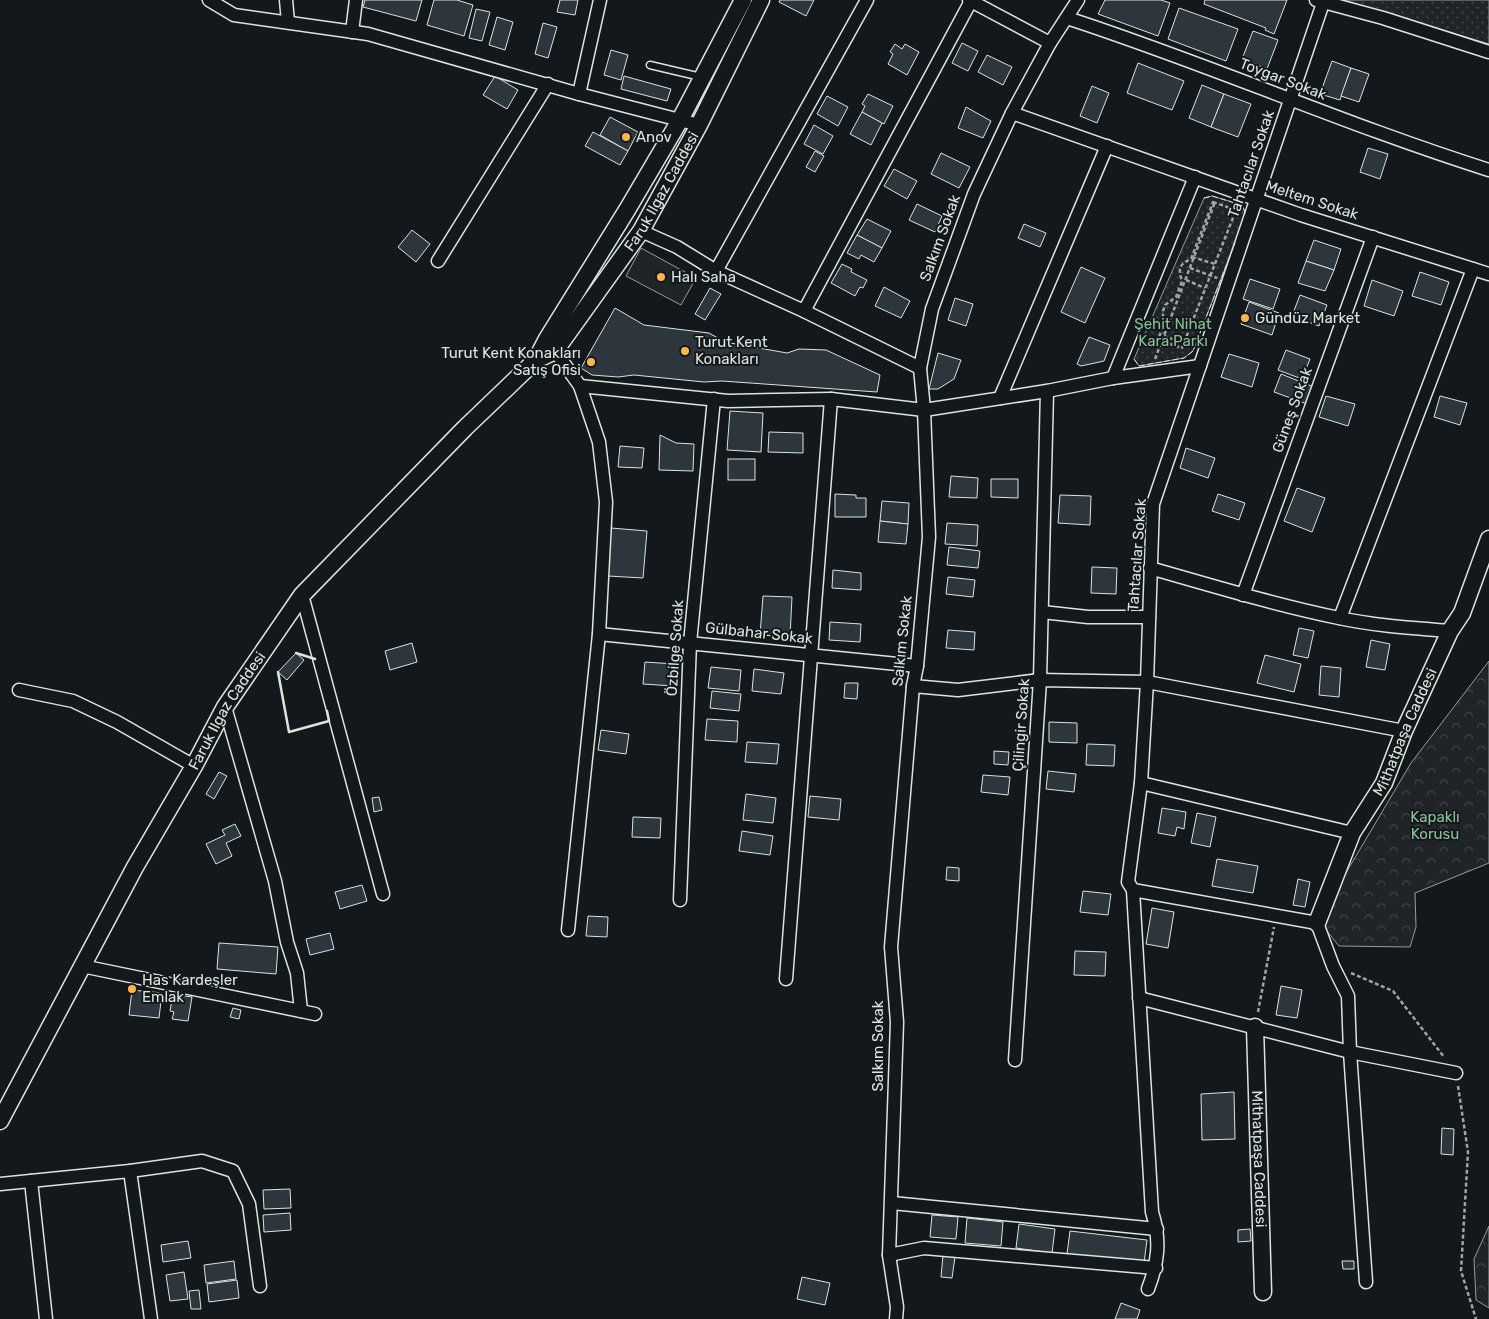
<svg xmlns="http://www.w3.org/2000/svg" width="1489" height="1319" viewBox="0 0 1489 1319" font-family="Rubik,sans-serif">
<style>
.grass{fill:url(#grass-dots);stroke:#939e99}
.forest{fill:url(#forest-crowns);stroke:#939e99}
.garden{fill:#202428;stroke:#939e99}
.building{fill:#2c363c;stroke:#d8e6dc}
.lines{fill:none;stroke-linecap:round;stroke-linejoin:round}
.service-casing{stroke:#d8e6dc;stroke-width:9}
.minor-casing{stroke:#d8e6dc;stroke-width:15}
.tertiary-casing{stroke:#d8e6dc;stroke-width:19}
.path{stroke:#9da8a2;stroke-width:2.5;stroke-dasharray:4 2.5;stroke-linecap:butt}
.service{stroke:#14181c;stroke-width:6}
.minor{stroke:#14181c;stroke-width:12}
.tertiary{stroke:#14181c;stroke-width:16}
.fence{stroke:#d8e6dc;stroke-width:1;stroke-dasharray:6 2.5;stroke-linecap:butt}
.wall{stroke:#d8e6dc;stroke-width:2.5}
.poi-dot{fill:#ffb74d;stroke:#14181c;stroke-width:2}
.labels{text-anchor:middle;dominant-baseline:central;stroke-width:4;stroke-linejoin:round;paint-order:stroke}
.street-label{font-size:15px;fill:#d8e6dc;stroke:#14181c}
.poi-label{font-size:15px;fill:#d8e6dc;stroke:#14181c;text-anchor:start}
.park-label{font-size:15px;fill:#8ac095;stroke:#14181c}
</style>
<defs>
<pattern id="grass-dots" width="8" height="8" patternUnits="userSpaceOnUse" patternTransform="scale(1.25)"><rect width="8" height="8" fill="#202428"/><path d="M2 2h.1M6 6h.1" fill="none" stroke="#404447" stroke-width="1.8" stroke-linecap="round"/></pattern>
<pattern id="forest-crowns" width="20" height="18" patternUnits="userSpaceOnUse" patternTransform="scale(1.25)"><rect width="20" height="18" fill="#202428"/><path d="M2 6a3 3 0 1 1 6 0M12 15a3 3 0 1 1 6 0" fill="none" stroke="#404447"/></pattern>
</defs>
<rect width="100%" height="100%" fill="#14181c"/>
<g class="grass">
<path d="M1343,0H1489V44Z"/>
<path d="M1212,196L1242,205L1246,214L1193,351L1184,358L1139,366L1134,359L1204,198Z"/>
</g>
<g class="forest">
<path d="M1489,661V863L1415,893L1416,927L1410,947L1339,946L1318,920L1411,763Z"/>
<path d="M1489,1226V1308L1476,1300L1474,1259Z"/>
</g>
<path class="garden" d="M641,248L696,278L681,305L626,276Z"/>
<g class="building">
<path d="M365,0H422L416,21L363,7Z"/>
<path d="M434,0H457L473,5L464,36L427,25Z"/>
<path d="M560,0H578L575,15L557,12Z"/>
<path d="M780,0H814L806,16L779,2Z"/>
<path d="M1105,0H1161L1170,3L1158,36L1098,14Z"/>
<path d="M1205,0H1287L1274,34L1265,30L1266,28L1204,4Z"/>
<path d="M1179,8L1238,29L1226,61L1168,39Z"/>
<path d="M476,9L490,12L482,41L469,38Z"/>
<path d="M497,17L513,22L505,50L489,45Z"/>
<path d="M543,23L557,27L548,58L535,54Z"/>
<path d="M1253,31L1278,40L1267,69L1242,59Z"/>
<path d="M962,43L978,51L968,71L952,63Z"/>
<path d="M895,44L902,49L905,44L919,52L907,75L888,64L893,54L890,52Z"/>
<path d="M611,50L628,55L621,80L604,75Z"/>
<path d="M987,55L1012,67L1003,85L978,72Z"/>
<path d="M1332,61L1351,68L1340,100L1320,94Z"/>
<path d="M1138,63L1184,81L1172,110L1127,93Z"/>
<path d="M1351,68L1369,74L1359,102L1341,96Z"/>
<path d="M495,76L518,90L507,109L483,95Z"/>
<path d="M624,76L671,89L667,101L621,89Z"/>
<path d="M1202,85L1224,94L1211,127L1189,118Z"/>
<path d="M1092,86L1109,93L1097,123L1080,116Z"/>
<path d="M868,94L893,106L884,124L862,112L865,106L862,104Z"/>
<path d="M1224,94L1251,104L1238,137L1211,127Z"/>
<path d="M827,96L848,107L838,126L817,114Z"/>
<path d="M966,107L991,121L983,138L958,128Z"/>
<path d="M862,112L882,123L871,145L850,134Z"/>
<path d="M610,117L638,132L628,151L600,135Z"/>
<path d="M814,125L833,136L823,154L804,144Z"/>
<path d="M593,132L628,151L620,165L585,146Z"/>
<path d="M1368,148L1388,154L1380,179L1360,172Z"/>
<path d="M815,151L824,156L815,172L806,167Z"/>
<path d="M941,153L970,167L959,188L931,174Z"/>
<path d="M894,169L917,181L907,199L884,186Z"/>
<path d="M917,204L942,216L935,232L909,220Z"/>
<path d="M867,219L891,231L882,248L857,235Z"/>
<path d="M1024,224L1046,233L1040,247L1018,238Z"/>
<path d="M412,230L430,244L416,262L398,247Z"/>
<path d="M857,235L882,248L874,262L861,255L859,259L847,253Z"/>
<path d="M1314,240L1341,249L1334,270L1306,261Z"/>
<path d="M1306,261L1334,270L1325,291L1298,283Z"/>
<path d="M842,264L852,269L851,272L867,280L863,288L860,287L855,296L831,283Z"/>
<path d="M1081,267L1105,278L1085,323L1061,312Z"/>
<path d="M1420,272L1449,282L1441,305L1412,296Z"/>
<path d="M1250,279L1280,289L1273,309L1243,299Z"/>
<path d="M1372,280L1403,291L1394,316L1364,306Z"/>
<path d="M884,287L910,301L901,318L875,306Z"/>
<path d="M710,288L721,294L705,320L695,314Z"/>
<path d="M1300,295L1327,305L1319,326L1292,316Z"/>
<path d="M955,298L973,304L966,326L948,320Z"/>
<path d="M1249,302L1279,313L1272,335L1241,324Z"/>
<path d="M615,308L644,325L709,333L725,342L787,353L799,349L826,350L880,375L877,392L722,381L704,382L634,375L618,377L592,375L581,368Z"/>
<path d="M1089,337L1110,345L1104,361L1081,366L1077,364Z"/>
<path d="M1286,350L1310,359L1302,379L1278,370Z"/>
<path d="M938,353L961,360L954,379L938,389H929Z"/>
<path d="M1229,354L1259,363L1252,387L1221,377Z"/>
<path d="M1281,374L1314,387L1307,404L1274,392Z"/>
<path d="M1326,396L1355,404L1348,426L1319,417Z"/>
<path d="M1440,396L1467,403L1460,425L1434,417Z"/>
<path d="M730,411L763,413L761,452L727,450Z"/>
<path d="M769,432L803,433V453L768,452Z"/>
<path d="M660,435L676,443L694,444L693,471L659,470Z"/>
<path d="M620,446L644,448L642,468L618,467Z"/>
<path d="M1186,448L1215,458L1208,478L1180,468Z"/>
<rect x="728" y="459" width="27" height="21"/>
<path d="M951,476L978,478L977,498L949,497Z"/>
<path d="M991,479H1018V498L991,497Z"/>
<path d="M1297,488L1325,498L1312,532L1284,521Z"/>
<path d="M835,494L856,495V498H866V517H835Z"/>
<path d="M1218,494L1245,503L1239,520L1212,511Z"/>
<path d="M1060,495L1091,496L1090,525L1058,523Z"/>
<path d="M882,501L909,503L908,524L880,521Z"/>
<path d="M880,521L908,524L906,544L878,542Z"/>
<path d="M947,523L978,525L977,546L945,544Z"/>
<path d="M611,528L647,531L643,578L608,576Z"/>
<path d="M949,547L980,551L978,568L947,565Z"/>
<path d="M1092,567L1117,568L1116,594L1091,593Z"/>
<path d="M833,570L861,573V590L832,588Z"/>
<path d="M948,577L975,580L973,597L946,594Z"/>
<path d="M763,596L792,597L790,637L760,635Z"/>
<path d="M830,622L861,624L860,642L829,640Z"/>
<path d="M1299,628L1314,631L1308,658L1293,655Z"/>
<path d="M948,630L975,632L974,650L946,648Z"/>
<path d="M1371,640L1390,644L1385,670L1366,667Z"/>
<path d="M412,643L417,662L390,670L385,651Z"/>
<path d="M296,653L304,660L287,680L278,672Z"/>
<path d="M1265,655L1301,664L1294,692L1257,683Z"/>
<path d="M645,662L675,664L673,686L643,684Z"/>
<path d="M1321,666L1341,668L1339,697L1319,695Z"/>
<path d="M711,667L741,670L739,691L708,688Z"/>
<path d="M754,669L784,673L781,694L752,691Z"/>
<path d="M845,683H858L857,699L844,698Z"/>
<path d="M712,691L741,694L739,711L710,708Z"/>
<path d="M707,719L738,721L737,742L705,740Z"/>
<path d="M1049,722L1077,723V743L1049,742Z"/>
<path d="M601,730L629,734L626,754L598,750Z"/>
<path d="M747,742L779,744L777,764L745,762Z"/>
<path d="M1087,744L1115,745L1114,766L1086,765Z"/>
<path d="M994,751L1009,752L1008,765L994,764Z"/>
<path d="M1048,771L1076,774L1074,792L1046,789Z"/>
<path d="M219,772L227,776L214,799L206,794Z"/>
<path d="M983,775L1010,777L1008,795L981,792Z"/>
<path d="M746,794L776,798L773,823L743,820Z"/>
<path d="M810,796L841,799L839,820L808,817Z"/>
<path d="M379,797L382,810L374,812L372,798Z"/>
<path d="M1162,808L1186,812L1184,829L1177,827L1175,836L1158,833Z"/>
<path d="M1197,813L1216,817L1210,847L1191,843Z"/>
<path d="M633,817L661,818L660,838L632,837Z"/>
<path d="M235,824L241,836L226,843L232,856L216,864L206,844L225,835L222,830Z"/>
<path d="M742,831L773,836L770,855L739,851Z"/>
<path d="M1217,859L1258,866L1253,893L1212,886Z"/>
<path d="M947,867L959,868V881L946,880Z"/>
<path d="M1298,879L1310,882L1305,907L1293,905Z"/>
<path d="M362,885L367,901L340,909L335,892Z"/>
<path d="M1083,891L1111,894L1108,915L1080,912Z"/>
<path d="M1152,908L1174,912L1168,948L1146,944Z"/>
<path d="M588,916L608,917L607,937L586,936Z"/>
<path d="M330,933L334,949L310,955L306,939Z"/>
<path d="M219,943L278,947L276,974L217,969Z"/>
<path d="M1075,951L1106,952L1105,976L1074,975Z"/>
<path d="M1281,986L1302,990L1297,1018L1276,1015Z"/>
<path d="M132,990L162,993L159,1018L129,1015Z"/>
<path d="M173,994L192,997L188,1021L172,1019L174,1012L170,1011Z"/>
<path d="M233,1008L241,1010L239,1019L230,1017Z"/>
<path d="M1234,1092L1235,1139L1202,1140L1201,1094Z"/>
<path d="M1442,1128L1454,1129L1453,1155L1441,1154Z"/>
<path d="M290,1189L291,1208L264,1209L263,1190Z"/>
<path d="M290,1213L291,1230L264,1232L263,1215Z"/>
<path d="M932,1215L958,1217L956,1239L930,1237Z"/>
<path d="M967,1218L1003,1222L1001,1246L965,1243Z"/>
<path d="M1019,1224L1055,1229L1052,1253L1016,1248Z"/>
<path d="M1250,1229L1251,1241L1238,1242V1230Z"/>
<path d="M1070,1231L1147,1240L1144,1263L1067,1254Z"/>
<path d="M188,1241L191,1258L163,1262L161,1245Z"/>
<path d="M943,1255L955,1257L952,1278L941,1277Z"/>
<path d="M234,1261L236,1279L206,1283L204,1265Z"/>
<path d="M1342,1261H1354V1269H1343Z"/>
<path d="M184,1272L188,1299L170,1301L166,1275Z"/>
<path d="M802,1277L830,1283L825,1305L797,1299Z"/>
<path d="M237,1280L239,1298L209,1302L207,1284Z"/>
<path d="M199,1290L201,1309H191L189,1291Z"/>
<path d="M1121,1303L1140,1310L1137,1319H1115Z"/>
</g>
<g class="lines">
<defs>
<path id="service" d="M650,65L701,77"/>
<g id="minor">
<path d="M209,0L234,15L368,34L579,94L699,125"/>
<path d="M286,0L288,22"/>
<path d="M969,0L1050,43"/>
<path d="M1316,0L1383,18L1489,52"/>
<path d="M1324,0L1153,504L1147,682L1141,783L1128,882L1133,890L1317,923L1333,966L1348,996L1350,1052L1366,1282"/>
<path d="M1067,18C1209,64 1346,125 1489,170"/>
<path d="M352,32L356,0"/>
<path d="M579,94L600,0"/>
<path d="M1012,113L1301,215L1489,274"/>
<path d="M641,231L677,247L716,271L804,311L920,368"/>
<path d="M438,261L548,84"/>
<path d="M716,271L867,0"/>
<path d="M804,311L971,1"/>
<path d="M555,351L580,386L599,442L606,502L599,634L568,930"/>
<path d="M1113,378L1195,177"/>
<path d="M580,386L728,401L831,399L924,410L1047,391L1113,378L1200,366"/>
<path d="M1000,398L1107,146"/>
<path d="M1150,568C1213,586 1276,605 1339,618C1376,626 1413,628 1450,631"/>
<path d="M302,595L383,894"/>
<path d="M1243,595L1373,237"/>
<path d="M1042,612L1088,617H1149"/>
<path d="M1340,618L1473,269"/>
<path d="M599,634L917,666"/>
<path d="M913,686L958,690L1040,680L1147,682L1404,731"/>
<path d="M19,690L73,701L117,722L194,766"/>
<path d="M225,707L275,881L287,942L297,973L301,1011"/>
<path d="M1141,783L1352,833"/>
<path d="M1133,890L1152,1212C1161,1240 1158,1263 1148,1289"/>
<path d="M680,900L690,643L714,399"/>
<path d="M82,966L315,1014"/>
<path d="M786,979L831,399"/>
<path d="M1139,998L1350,1052L1456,1073"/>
<path d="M1015,1060L1040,680L1047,391"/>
<path d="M130,1171L151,1319"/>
<path d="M31,1181L46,1319"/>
<path d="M0,1184L130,1171L202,1161L233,1171L249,1204L260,1286"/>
<path d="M892,1203L1157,1229"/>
<path d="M889,1255L924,1248L1156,1268"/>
<path d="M896,1319L897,1307L889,1255L897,1022L891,947L913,686L917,666L929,537L924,410L920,368L932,309L974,194L1012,113L1050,43L1078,0"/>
</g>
<g id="tertiary">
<path d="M536,360L547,339L627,210L680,120L743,0"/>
<path id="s1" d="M1317,923L1352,833L1384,783L1404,731L1450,631L1462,613L1489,539"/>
<path id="s2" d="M1255,1027L1263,1292"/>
<path id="s3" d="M0,1121L135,867L194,766L225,707L302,595L465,428L536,360L555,351L641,231L699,125L761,0"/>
</g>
</defs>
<use href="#service" class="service-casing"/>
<use href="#minor" class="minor-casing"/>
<use href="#tertiary" class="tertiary-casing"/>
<g class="path">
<path d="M1213,202L1236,210L1182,348L1158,340L1163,326V311L1165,305L1176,297L1182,281C1178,269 1179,264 1191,259Z"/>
<path d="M1192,257L1215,264"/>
<path d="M1190,268L1217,278"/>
<path d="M1186,280L1205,288"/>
<path d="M1164,336L1184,343"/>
<path d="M1155,359L1215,202"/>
<path d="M1351,973L1393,991L1444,1057"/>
<path d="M1258,1012L1274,927"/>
<path d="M1458,1086L1468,1152L1461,1271L1476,1319"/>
</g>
<use href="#service" class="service"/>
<use href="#minor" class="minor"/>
<use href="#tertiary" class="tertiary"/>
<g class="fence">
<path d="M1204,198L1212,196L1242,205L1246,215"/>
<path d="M1134,359L1139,366L1184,358L1193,351L1235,243"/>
</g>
<g class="wall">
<path d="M296,653L315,659"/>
<path d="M278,672L289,732L329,721L327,711"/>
</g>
</g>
<g class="poi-dot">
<circle cx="626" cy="137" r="5"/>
<circle cx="661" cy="277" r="5"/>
<circle cx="1245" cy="318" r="5"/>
<circle cx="685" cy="351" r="5"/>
<circle cx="591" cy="362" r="5"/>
<circle cx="132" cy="989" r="5"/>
</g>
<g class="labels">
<g class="street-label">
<text transform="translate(1283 79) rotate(21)">Toygar Sokak</text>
<text transform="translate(1251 164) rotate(-71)">Tahtacılar Sokak</text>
<text stroke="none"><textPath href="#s3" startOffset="1152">Faruk Ilgaz Caddesi</textPath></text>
<text transform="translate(1312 200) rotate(18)">Meltem Sokak</text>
<text transform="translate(940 238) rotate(-70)">Salkım Sokak</text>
<text transform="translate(1292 410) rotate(-70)">Güneş Sokak</text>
<text transform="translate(1137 555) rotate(-86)">Tahtacılar Sokak</text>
<text transform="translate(759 633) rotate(6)">Gülbahar Sokak</text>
<text transform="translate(902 641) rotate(-84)">Salkım Sokak</text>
<text transform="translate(675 648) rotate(-86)">Özbilge Sokak</text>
<text stroke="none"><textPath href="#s3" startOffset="469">Faruk Ilgaz Caddesi</textPath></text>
<text transform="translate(1021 725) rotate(-86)">Çilingir Sokak</text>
<text stroke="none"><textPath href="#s1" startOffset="211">Mithatpaşa Caddesi</textPath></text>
<text transform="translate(878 1046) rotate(-90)">Salkım Sokak</text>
<text stroke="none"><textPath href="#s2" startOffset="132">Mithatpaşa Caddesi</textPath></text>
</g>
<g class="poi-label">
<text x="636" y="137">Anov</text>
<text x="671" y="277">Halı Saha</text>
<text x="1255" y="318">Gündüz Market</text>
<text x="695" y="342">Turut Kent<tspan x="695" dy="17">Konakları</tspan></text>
<text x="581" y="353" text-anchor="end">Turut Kent Konakları<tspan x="581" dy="17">Satış Ofisi</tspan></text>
<text x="142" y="980">Has Kardeşler<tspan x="142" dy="17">Emlak</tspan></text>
</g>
<g class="park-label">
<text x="1173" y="324">Şehit Nihat<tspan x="1173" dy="17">Kara Parkı</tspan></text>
<text x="1435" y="817">Kapaklı<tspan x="1435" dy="17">Korusu</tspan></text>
</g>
</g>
</svg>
